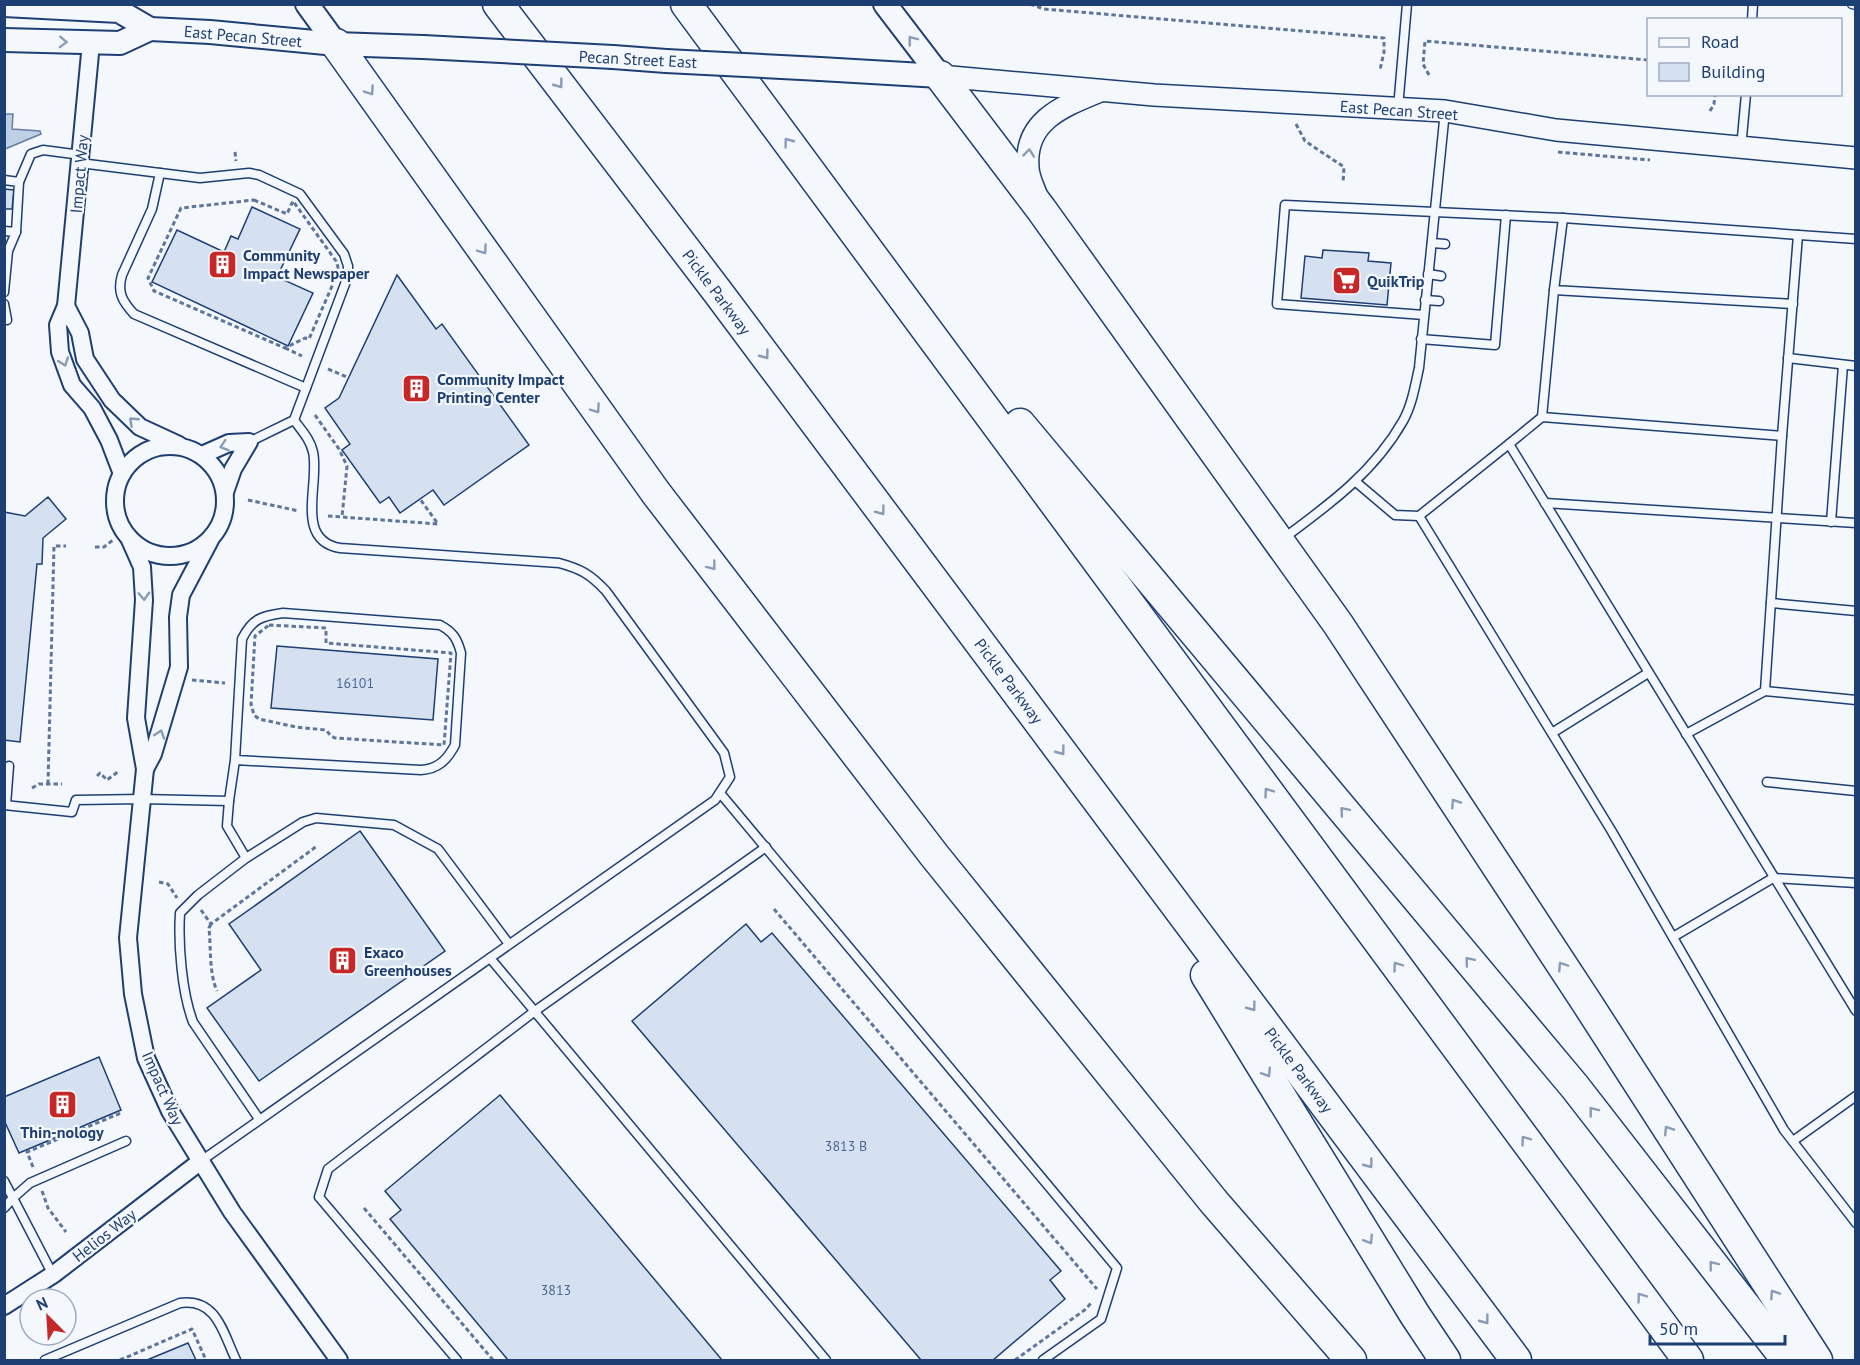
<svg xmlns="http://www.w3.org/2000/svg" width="1860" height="1365" viewBox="0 0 1860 1365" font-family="'PT Sans',sans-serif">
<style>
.water{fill:#bed0e5;stroke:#687fa3;stroke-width:1.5}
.building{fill:#d5e0f0;stroke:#1d3f73;stroke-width:1.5}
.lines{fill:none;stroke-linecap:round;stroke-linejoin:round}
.service-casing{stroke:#1d3f73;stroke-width:11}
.minor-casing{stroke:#1d3f73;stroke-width:20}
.tertiary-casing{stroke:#1d3f73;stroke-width:24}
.secondary-casing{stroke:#1d3f73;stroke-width:26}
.motorway-casing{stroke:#1d3f73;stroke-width:33}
.path{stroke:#5e769c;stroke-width:3;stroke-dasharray:4.5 3;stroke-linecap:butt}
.service{stroke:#f4f7fb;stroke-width:8}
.minor{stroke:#f4f7fb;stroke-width:16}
.tertiary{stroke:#f4f7fb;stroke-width:21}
.secondary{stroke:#f4f7fb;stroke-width:22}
.motorway{stroke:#f4f7fb;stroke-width:30}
.secondary-bridge-casing{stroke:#1d3f73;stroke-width:26;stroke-linecap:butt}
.secondary-bridge{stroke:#f4f7fb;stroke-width:22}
.oneway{stroke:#889bb7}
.labels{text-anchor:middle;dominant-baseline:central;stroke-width:4.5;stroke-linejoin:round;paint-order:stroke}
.number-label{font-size:14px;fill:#4b6792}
.street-label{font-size:16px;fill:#1d3f73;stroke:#f4f7fb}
.poi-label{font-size:16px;font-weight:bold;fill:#1d3f73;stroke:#f4f7fb;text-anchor:start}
</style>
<rect width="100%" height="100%" fill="#f4f7fb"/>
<path class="water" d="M5,114H13L12,129L40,131L41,134L5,149Z"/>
<g class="building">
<path d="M4,189L14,190L12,209H4Z"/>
<path d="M252,207L300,229L277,277L313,293L288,346L152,282L177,230L224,252L231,236L238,239Z"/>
<path d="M1323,250L1369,253L1368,261L1391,263L1387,305L1301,298L1305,256L1322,258Z"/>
<path d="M397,275L436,329L442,324L529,445L444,505L433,490L400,513L389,497L380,503L342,450L350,444L325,408L339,398Z"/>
<path d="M48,497L66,519L43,538L42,564H37L20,742L4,740V512L25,516Z"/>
<path d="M277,646L438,659L433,720L271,708Z"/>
<path d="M360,831L445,951L259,1081L207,1008L261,970L229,924Z"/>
<path d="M746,924L761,942L772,933L1061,1271L1050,1280L1065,1299L993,1360H921L632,1021Z"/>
<path d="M99,1057L121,1110L19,1153L4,1120V1097Z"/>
<path d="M500,1095L722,1360H508L390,1219L401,1210L385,1191Z"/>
<path d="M188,1343L196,1360H147Z"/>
</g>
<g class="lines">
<defs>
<g id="service">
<path d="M1852,4L1856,5"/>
<path d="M1752,20L1753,4"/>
<path d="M1398,108L1407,4"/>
<path d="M1741,148L1746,94"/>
<path d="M80,163L200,178L249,173L259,175L300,194L344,254L348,266V276L294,420L249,442"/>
<path d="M160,173L152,209L122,275C117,292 122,301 134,314L306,388"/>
<path d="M4,180L19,182L16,232"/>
<path d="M19,182L31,154L43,150L81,155"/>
<path d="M1563,218L1554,290L1793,304"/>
<path d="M4,231L16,232L8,251L4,292"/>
<path d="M1432,243L1445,244"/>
<path d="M1428,274L1441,276"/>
<path d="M1425,300L1439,301"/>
<path d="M4,304L7,320"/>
<path d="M1424,315L1277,304L1285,205L1563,218L1856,239"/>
<path d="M1421,339L1495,345L1506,215"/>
<path d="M1788,358L1856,366"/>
<path d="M1542,417L1554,290"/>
<path d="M1509,444L1542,417L1782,436L1798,235"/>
<path d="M1356,482L1395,515L1419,516L1509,444L1856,1011"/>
<path d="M1545,503L1856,523"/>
<path d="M1419,516L1611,830L1784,1130L1856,1223"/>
<path d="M1831,522L1843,365"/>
<path d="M1284,538C1330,504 1374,472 1403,421C1412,405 1415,386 1419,368L1445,111"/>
<path d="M1771,603L1856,611"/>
<path d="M1765,691L1856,700"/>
<path d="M1552,733L1648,673"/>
<path d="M1686,734L1765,691L1782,436"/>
<path d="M1767,782L1856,791"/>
<path d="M720,793L1117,1268L1101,1319L1043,1360"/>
<path d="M229,801L227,826L246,858L303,822L316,818L394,825L438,849L509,944"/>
<path d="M4,805L72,812L76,800L142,799L229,801L235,760L242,639C252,619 261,616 283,613L440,625C453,632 457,638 461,653L455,745C447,760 438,769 421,770L235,760"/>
<path d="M6,805L9,766"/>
<path d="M246,858L198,895L180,913C178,945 182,993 193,1022L259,1119"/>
<path d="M1673,937L1773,878L1856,883"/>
<path d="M490,958L826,1360"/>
<path d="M1793,1141L1856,1096"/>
<path d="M201,1161L715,800L730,777L724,753L606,591C590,574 581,569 559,563L340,548C294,540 320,484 313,452C310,439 302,431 294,420"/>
<path d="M4,1181L13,1198L4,1208"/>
<path d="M53,1275L13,1198L30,1183L126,1141"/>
<path d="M45,1360L180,1303C217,1298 223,1333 236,1360"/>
<path d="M457,1360L319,1197L328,1169L535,1011L766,847"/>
</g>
<g id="minor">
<path d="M91,43L66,306L58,325L60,352L72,385L92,408L109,440L122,474"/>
<path d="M66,306L80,333L85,359L112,400L140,427L179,445"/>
<circle cx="170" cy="501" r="55"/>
<path d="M202,455L229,443L249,442L233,469L225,492"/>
<path d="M130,540L142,567L144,600L136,718L145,769L128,938L133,994L146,1058L170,1111L232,1212L339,1360"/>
<path d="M145,769L153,754L179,667L178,617L181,595L210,540"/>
<path d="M4,1306L54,1274L201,1161"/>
</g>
<g id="tertiary">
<path d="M940,76L1154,95L1445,111L1556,130L1856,158"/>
<path d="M1036,194C1033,186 1028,176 1028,167C1024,120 1064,106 1100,91"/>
</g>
<g id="secondary">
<path d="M307,4L336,44"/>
<path d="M885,4L940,76"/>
<path d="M4,5L119,11L150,29L210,32L336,44L423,47"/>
<path d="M4,40L120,43L150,29"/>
<path d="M613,57L666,61"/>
<path d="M820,69L940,76"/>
</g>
<g id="motorway">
<path d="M498,4L717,291L1516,1360"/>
<path d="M686,4L1688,1360"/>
<path d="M336,44L656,493L934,855L1214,1202L1351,1360"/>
<path d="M940,76L1041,209L1338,624L1587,1003L1817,1360"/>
<path d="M1020,424L1575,1087L1787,1360"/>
<path d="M1206,975L1415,1315L1445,1360"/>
</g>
</defs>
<use href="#service" class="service-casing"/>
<use href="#minor" class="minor-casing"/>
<use href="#tertiary" class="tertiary-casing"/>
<use href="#secondary" class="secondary-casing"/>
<use href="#motorway" class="motorway-casing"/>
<g class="path">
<path d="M1030,4L1044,9L1384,38V52L1380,70"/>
<path d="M1429,75L1423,64L1425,41L1648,60"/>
<path d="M1710,111L1714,104L1715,94"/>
<path d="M1296,124L1305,141L1344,167L1343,183"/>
<path d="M235,152L236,161"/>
<path d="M1558,152L1650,160"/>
<path d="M254,200L287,214L293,201L336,261L338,267L336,277L309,339L305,338L285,348L154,291L148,278L181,208Z"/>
<path d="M285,348L302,356"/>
<path d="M328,369L349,378"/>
<path d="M315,415L339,449L347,466L342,517"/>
<path d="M248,500L299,511"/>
<path d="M328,516L438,524L420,499"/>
<path d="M95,547H104L113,540"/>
<path d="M269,625L326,628V643L451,653L444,745L335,738L331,736L326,730L296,727L259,719L254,715L251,704L255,636Z"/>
<path d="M192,680L225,683"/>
<path d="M97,776L100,773L107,780L119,771"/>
<path d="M48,784L54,546H66"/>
<path d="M32,788L39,784H62"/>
<path d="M159,882L168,884L177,898"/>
<path d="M774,909L1097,1289"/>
<path d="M201,910L211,924L317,846"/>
<path d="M211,924L209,928C211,948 209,973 217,991"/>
<path d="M33,1167L27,1152L121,1113"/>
<path d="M42,1191L48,1208L66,1232"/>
<path d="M364,1208L493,1360"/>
<path d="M120,1360L192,1329L206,1360"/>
<path d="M1015,1360L1086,1309L1091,1303"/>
</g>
<use href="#service" class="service"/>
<use href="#minor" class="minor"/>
<use href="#tertiary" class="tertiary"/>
<use href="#secondary" class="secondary"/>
<use href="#motorway" class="motorway"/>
<defs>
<g id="secondary-bridge">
<path d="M423,47L613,57"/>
<path d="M666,61L820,69"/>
</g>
</defs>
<use href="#secondary-bridge" class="secondary-bridge-casing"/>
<use href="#secondary-bridge" class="secondary-bridge"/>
</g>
<defs><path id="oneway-chevron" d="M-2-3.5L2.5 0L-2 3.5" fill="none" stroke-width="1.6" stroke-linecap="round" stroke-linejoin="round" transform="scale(1.5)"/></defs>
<g class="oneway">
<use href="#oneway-chevron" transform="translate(912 40) rotate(-128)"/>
<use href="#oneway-chevron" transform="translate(63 42) rotate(2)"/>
<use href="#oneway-chevron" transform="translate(559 84) rotate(53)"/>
<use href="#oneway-chevron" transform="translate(370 91) rotate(55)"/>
<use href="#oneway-chevron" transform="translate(788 142) rotate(-127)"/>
<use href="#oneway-chevron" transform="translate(1029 153) rotate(-84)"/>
<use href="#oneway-chevron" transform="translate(483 250) rotate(55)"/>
<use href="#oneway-chevron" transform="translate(765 355) rotate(53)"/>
<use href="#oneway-chevron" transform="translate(64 362) rotate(69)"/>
<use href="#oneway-chevron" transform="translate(596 409) rotate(55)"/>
<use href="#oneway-chevron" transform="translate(133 421) rotate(-137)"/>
<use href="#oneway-chevron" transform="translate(224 446) rotate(163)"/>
<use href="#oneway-chevron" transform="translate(881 511) rotate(53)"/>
<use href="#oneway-chevron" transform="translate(712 566) rotate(52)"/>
<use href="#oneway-chevron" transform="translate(144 596) rotate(88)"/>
<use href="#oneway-chevron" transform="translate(160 734) rotate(-72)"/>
<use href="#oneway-chevron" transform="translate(1061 751) rotate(53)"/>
<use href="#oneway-chevron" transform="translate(1268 792) rotate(-126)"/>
<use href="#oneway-chevron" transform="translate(1455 803) rotate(-123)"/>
<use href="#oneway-chevron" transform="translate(1344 811) rotate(-130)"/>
<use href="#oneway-chevron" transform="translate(1469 961) rotate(-130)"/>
<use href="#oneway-chevron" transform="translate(1397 966) rotate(-126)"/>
<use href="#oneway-chevron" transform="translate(1562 966) rotate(-123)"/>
<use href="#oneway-chevron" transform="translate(1252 1007) rotate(53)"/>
<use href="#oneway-chevron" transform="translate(1267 1073) rotate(58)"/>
<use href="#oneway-chevron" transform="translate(1593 1111) rotate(-128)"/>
<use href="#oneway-chevron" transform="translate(1668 1130) rotate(-123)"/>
<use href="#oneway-chevron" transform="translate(1525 1140) rotate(-126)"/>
<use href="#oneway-chevron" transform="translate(1369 1164) rotate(53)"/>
<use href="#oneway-chevron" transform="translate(1369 1240) rotate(58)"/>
<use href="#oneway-chevron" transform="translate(1713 1265) rotate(-128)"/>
<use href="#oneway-chevron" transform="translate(1774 1294) rotate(-123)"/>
<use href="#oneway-chevron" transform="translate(1641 1297) rotate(-126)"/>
<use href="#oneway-chevron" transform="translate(1485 1320) rotate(53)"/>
</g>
<defs>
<symbol id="building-square" viewBox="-11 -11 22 22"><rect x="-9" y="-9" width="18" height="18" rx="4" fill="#c62828" stroke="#f4f7fb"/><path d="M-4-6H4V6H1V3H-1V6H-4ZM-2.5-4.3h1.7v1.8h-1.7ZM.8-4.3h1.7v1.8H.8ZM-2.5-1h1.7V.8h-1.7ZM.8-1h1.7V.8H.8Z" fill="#fff"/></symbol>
<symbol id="supermarket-square" viewBox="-11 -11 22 22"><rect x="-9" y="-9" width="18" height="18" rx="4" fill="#c62828" stroke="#f4f7fb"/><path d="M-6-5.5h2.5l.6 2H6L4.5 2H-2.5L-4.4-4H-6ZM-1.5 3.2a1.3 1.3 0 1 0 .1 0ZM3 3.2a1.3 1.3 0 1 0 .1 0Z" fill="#fff"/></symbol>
</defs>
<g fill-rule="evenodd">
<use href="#building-square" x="206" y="248" width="33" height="33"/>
<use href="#supermarket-square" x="1330" y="264" width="33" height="33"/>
<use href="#building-square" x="400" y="372" width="33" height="33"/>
<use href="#building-square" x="326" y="944" width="33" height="33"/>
<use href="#building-square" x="46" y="1088" width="33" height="33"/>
</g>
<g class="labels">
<g class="number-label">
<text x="355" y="683">16101</text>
<text x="846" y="1146">3813 B</text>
<text x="556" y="1290">3813</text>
</g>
<g class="street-label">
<text transform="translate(243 36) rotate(5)">East Pecan Street</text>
<text transform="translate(638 59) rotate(3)">Pecan Street East</text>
<text transform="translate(1399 110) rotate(4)">East Pecan Street</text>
<text transform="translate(79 174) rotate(-85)">Impact Way</text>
<text transform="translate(717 292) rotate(53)">Pickle Parkway</text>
<text transform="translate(1009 681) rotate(53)">Pickle Parkway</text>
<text transform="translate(1299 1070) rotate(53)">Pickle Parkway</text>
<text transform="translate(163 1088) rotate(66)">Impact Way</text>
<text transform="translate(104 1235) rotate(-38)">Helios Way</text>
</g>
<g class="poi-label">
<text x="243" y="255">Community<tspan x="243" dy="18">Impact Newspaper</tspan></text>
<text x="1367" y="281">QuikTrip</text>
<text x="437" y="379">Community Impact<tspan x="437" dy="18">Printing Center</tspan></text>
<text x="364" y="952">Exaco<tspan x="364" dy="18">Greenhouses</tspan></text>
<text x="62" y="1132" text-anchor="middle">Thin-nology</text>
</g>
</g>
<rect width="1860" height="1365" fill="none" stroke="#1d3f73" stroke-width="12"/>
<rect x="1647" y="18" width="195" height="78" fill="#f4f7fb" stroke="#9eadc5" stroke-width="1.5"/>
<rect x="1659" y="38" width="30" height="9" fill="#f4f7fb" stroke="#9eadc5" stroke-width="1.5"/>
<text x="1701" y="48" font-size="18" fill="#1d3f73">Road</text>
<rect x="1659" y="63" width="30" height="18" fill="#d5e0f0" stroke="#9eadc5" stroke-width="1.5"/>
<text x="1701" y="78" font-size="18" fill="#1d3f73">Building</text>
<g transform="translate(48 1317) rotate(336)"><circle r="28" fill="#f4f7fb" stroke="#9eadc5" stroke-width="1.5"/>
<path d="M0-4.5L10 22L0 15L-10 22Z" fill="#c62828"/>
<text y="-9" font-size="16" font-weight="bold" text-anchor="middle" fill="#1d3f73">N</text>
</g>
<path d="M1650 1335v9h135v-9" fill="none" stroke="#1d3f73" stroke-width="3"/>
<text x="1659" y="1335" font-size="18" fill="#1d3f73" stroke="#f4f7fb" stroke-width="4.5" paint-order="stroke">50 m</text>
</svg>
